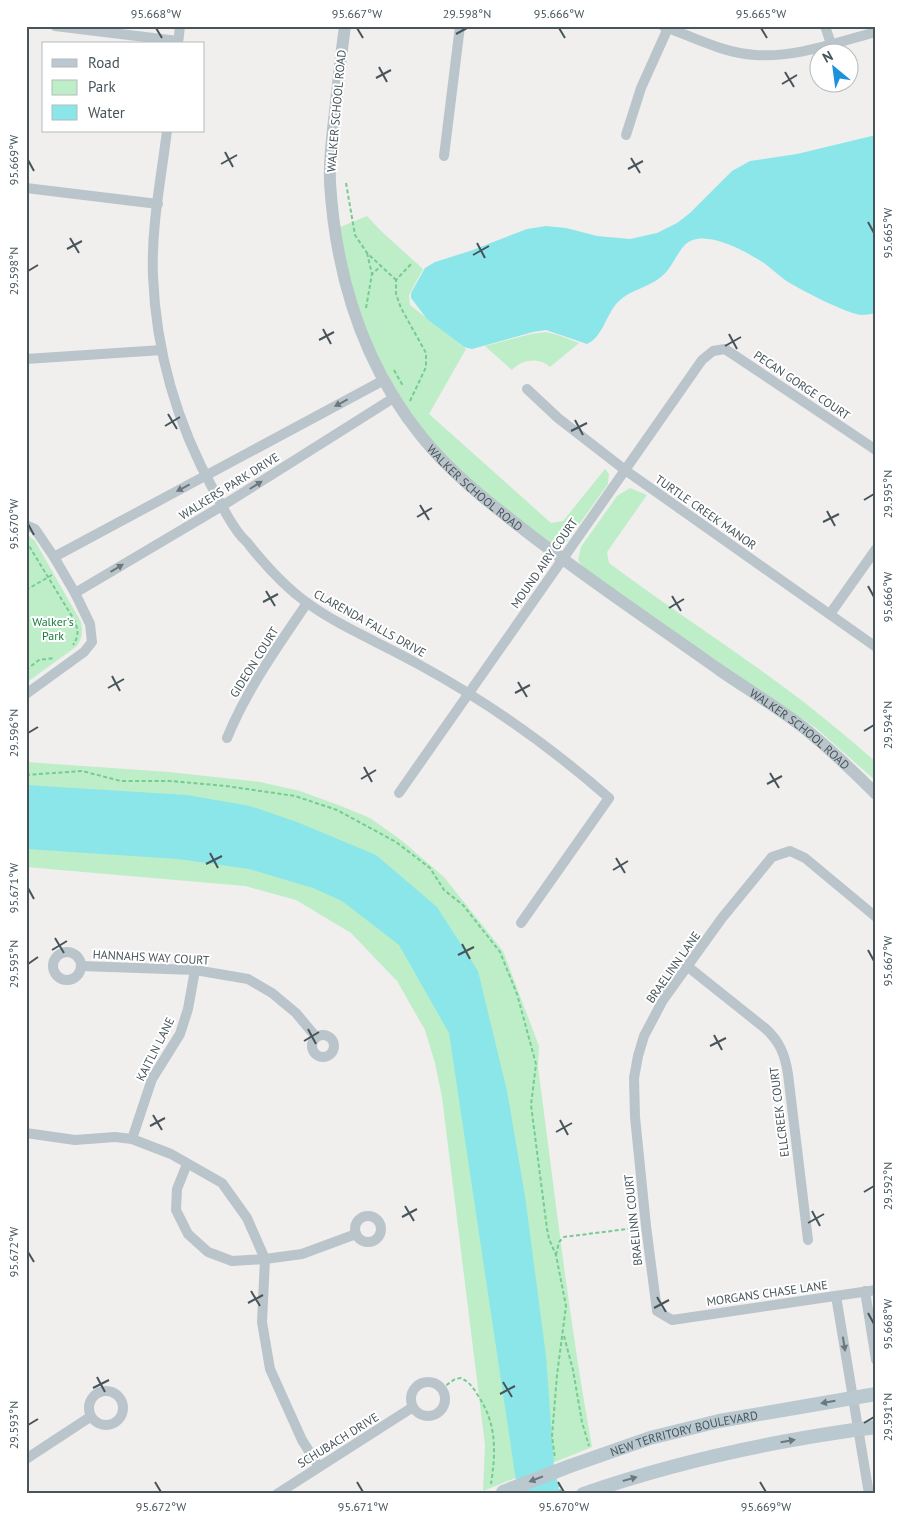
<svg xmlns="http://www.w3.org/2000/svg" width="902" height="1520" viewBox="0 0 902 1520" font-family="'PT Sans',sans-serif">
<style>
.green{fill:#bdeec7}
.water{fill:#8be6e9}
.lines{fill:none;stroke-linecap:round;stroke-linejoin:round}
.path{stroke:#76cb92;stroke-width:2;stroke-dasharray:4 2.5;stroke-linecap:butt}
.minor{stroke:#bac5cb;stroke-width:10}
.tertiary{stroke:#bac5cb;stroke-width:12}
.secondary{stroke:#bac8d0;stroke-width:14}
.secondary-bridge{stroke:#bac8d0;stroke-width:14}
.oneway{fill:#6a777d}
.oneway2{fill:#6a787e}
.ticks{fill:none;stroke:#47555b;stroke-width:2}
.labels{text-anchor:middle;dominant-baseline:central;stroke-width:4;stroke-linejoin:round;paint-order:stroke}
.street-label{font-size:12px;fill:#47555b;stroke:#fff}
.park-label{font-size:12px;fill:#197b39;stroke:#fff}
.neatline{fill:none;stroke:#47555b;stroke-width:2}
.ticks-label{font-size:12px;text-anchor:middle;fill:#47555b}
</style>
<rect width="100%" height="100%" fill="#f1eeee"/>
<g class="green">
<path d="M367,216L381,231L423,269L409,295L410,305L466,349L429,414L551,523L563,521L605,469L609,474L608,484L565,544L558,546L551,545L483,493L417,427L368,341L349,291L338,228Z"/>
<path d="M546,332L558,335L579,343L550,367C539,357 522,359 512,370L485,346L531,334Z"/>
<path d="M630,488L647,495L607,552L609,563C665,605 724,643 781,685C814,709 845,735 876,762V781L816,728L771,699L583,568L578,560L581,547L617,496Z"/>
<path d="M26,533L35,541L81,622C83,632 82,638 77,646L26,683Z"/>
<path d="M26,762L169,772L260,782L300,791L341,806L370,818L401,840L444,877L503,951L539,1046L538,1067C555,1194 569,1321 592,1447L483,1491L485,1445L442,1097L435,1063L425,1030L397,981L351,933L296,900L245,886L26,867Z"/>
</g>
<g class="water">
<path d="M876,135V313C871,314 865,315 861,315C847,314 797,288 785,280C777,274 771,268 764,263C746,252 701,225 683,247C675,257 671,269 661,277C648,288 629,290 618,302C606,314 603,337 587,344L546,330L533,332L472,349L464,347L427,319L411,298V293L425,268L435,262L470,251L527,229L546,226L566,228L597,236L630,239L657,233L677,223L690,213L732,171L750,161L797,154Z"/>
<path d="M26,785L187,795L250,806L297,822L376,855L437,907L478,971L507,1091L525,1196L546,1356L554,1466L560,1494H518L449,1033L399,945L342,901L313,888L249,869L178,859L26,849Z"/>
</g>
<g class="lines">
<g class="path">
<path d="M346,183L355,235L367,253L396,280"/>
<path d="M367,253L372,274L381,266"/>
<path d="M366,308L372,274"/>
<path d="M394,370L403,386"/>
<path d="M410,401L426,367V353L401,308L396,294V280L412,263"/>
<path d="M26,541L73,618C78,628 80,635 73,645"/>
<path d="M26,590L52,575"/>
<path d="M26,670L39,660L55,658"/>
<path d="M26,775L82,771L121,781H170L226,786L295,796L337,810L396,842L430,868L444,890L463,905L500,952L517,994L536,1064L531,1105L547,1229L549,1239L556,1255L566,1306L557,1375L552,1436L555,1459"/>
<path d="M556,1255L559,1242L564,1237L635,1228"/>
<path d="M564,1336L573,1370L582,1422L589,1446"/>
<path d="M441,1389L455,1379L461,1378C469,1382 473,1387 477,1394C497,1423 496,1451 491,1484"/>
<path d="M559,1483L561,1494"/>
</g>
<g class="minor">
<path d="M55,26L178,41"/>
<path d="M663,26C693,37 723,53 755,55C796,58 837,42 876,32"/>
<path d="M825,26L831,44"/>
<path d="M178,44L180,26"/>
<path d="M167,131C161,179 151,228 153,276C156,352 177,424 214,491C222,506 230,523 241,536C244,540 248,542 250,546C267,567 284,586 306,602C340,627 381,643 418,664C486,701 551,747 609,798L521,923"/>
<path d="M626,135L641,88L668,28"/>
<path d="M444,156L460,26"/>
<path d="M26,188L158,204"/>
<path d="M26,359L162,350"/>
<path d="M527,389L558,418L625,470L876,647"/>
<path d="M26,525L35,529L54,557L75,593L90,624L92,642L84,652L26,694"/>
<path d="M54,557L384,380"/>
<path d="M75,593L222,506L395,397"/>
<path d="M830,614L876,549"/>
<path d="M227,738C247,689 278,646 307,603"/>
<path d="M399,793L702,360L713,351L725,349L876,450"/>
<path d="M876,917L805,858L790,851L772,857L722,918L663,1000L644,1036L638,1056L634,1078L635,1117L646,1226L657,1311L672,1320L876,1290"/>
<circle cx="67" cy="966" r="14"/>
<path d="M81,966L195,970L248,979L272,993L296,1013L316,1037"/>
<path d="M687,966L766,1029C780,1042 785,1055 788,1074L808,1240"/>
<circle cx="323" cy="1046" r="11"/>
<path d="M26,1133L75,1140L115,1137L132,1139L171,1154L222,1183L247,1218L265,1259L262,1322L270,1369L302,1440L319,1467"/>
<path d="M132,1139L152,1079L180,1034L188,1009L195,970"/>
<path d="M187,1164L177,1189L176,1210L188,1234L208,1252L232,1261L265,1259L302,1254L356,1234"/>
<circle cx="368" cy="1229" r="13"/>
<path d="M865,1291L876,1360"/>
<path d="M836,1296L869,1494"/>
<circle cx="428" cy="1399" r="17"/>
<circle cx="106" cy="1408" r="17"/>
<path d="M26,1459L90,1417"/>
<path d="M277,1494L413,1407"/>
</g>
<path class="tertiary" id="s1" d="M345,26C341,55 338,83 335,112C332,136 329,159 330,183C336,277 362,363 422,437C451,473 487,501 523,529C587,579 655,624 721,671C750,691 782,710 809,732C832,751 855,773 876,794"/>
<g class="secondary">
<path id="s2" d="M570,1466L650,1438L719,1421L876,1394"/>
<path d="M583,1494C678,1461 776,1440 876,1427"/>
</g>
<path class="secondary-bridge" d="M503,1492L570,1466"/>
</g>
<defs><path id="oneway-solid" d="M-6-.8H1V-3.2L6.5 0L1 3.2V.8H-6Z" transform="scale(1.25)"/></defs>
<g class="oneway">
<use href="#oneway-solid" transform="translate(341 403) rotate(152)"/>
<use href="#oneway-solid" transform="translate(256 485) rotate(-32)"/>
<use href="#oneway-solid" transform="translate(183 488) rotate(152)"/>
<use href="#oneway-solid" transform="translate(117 568) rotate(-31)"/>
<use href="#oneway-solid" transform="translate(844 1344) rotate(81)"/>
</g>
<g class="oneway2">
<use href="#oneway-solid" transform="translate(828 1402) rotate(170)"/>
<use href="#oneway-solid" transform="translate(788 1441) rotate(-10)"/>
<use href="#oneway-solid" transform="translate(536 1479) rotate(159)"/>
<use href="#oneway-solid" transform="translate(630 1479) rotate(-16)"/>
</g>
<path class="ticks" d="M156,28L162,38M357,28L363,38M559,28L565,38M761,28L767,38M456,34L467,28M379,67L387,82M785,72L794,87M376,78L391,70M782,84L797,75M225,152L233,167M631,158L640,173M28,160L34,171M221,164L237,155M628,169L643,161M868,222L874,233M70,238L79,253M477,243L485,258M67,249L82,241M473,255L489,246M28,271L38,265M323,329L331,344M729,334L737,349M319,340L334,332M725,346L741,337M168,414L177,429M575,420L583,435M165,426L180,417M571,431L587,423M864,500L874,494M420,505L429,520M827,511L835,526M417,517L432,508M823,522L839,514M28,524L34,535M868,586L874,597M266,591L275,606M672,596L681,611M263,602L278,594M669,608L684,599M112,676L120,691M518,682L527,697M108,688L124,679M515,693L530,685M864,731L874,725M28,733L38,727M364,767L372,782M770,773L779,788M361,779L376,770M767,784L782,776M210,853L218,868M616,858L625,873M206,864L222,856M613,870L628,861M28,888L34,899M55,938L64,953M462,944L470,959M52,950L67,941M868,950L874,961M458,955L474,947M28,964L38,957M308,1029L316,1044M714,1035L722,1050M304,1041L319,1032M710,1046L726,1038M153,1115L162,1130M560,1120L568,1135M150,1126L165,1118M556,1132L572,1123M864,1192L874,1186M405,1206L414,1221M812,1211L820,1226M402,1217L417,1209M808,1223L824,1214M28,1252L34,1262M251,1291L260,1306M657,1297L666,1312M248,1303L263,1295M654,1308L669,1300M868,1313L874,1324M97,1377L105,1392M503,1382L512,1397M93,1388L109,1380M500,1394L515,1386M864,1423L874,1417M28,1425L38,1419M155,1482L161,1492M357,1482L363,1492M558,1482L564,1492M760,1482L766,1492"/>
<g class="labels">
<g class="street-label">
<text transform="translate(336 111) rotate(-85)">WALKER SCHOOL ROAD</text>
<text transform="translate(802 385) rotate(34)">PECAN GORGE COURT</text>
<text transform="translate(229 486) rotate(-32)">WALKERS PARK DRIVE</text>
<text stroke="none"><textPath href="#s1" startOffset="506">WALKER SCHOOL ROAD</textPath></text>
<text transform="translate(706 512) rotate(35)">TURTLE CREEK MANOR</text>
<text transform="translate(544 563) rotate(-55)">MOUND AIRY COURT</text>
<text transform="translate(370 623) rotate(29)">CLARENDA FALLS DRIVE</text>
<text transform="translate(254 662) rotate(-58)">GIDEON COURT</text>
<text stroke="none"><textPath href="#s1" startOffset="911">WALKER SCHOOL ROAD</textPath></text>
<text transform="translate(151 957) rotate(3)">HANNAHS WAY COURT</text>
<text transform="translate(673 967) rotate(-55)">BRAELINN LANE</text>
<text transform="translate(155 1049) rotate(-63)">KAITLN LANE</text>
<text transform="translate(779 1112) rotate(-97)">ELLCREEK COURT</text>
<text transform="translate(633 1220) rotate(-96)">BRAELINN COURT</text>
<text transform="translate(767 1293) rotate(-8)">MORGANS CHASE LANE</text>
<text stroke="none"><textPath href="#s2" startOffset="119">NEW TERRITORY BOULEVARD</textPath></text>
<text transform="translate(338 1440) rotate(-32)">SCHUBACH DRIVE</text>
</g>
<g class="park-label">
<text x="53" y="621">Walker's<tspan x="53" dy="14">Park</tspan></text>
</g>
</g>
<rect width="902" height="1520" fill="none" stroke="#ffffff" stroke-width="55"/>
<rect x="42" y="42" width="162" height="90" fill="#ffffff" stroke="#b5bbbd"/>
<rect x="52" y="59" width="25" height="8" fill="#bac8d0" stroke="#b5bbbd"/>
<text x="88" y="68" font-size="15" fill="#47555b">Road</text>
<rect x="52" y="80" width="25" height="15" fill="#bdeec7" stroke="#b5bbbd"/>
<text x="88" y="92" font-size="15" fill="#47555b">Park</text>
<rect x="52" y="105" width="25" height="15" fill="#8be6e9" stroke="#b5bbbd"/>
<text x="88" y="118" font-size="15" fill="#47555b">Water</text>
<g transform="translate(834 68) rotate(331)"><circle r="24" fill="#ffffff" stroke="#b5bbbd"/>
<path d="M0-4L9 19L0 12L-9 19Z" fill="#1d91db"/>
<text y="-8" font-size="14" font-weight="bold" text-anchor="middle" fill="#47555b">N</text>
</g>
<rect x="28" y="28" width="846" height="1464" class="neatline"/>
<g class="ticks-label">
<text x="156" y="18">95.668°W</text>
<text x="357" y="18">95.667°W</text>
<text x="467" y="18">29.598°N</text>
<text x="559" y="18">95.666°W</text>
<text x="761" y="18">95.665°W</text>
<text transform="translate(14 160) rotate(-90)" y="4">95.669°W</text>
<text transform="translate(888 233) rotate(-90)" y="4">95.665°W</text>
<text transform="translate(14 271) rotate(-90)" y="4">29.598°N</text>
<text transform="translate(888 494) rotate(-90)" y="4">29.595°N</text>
<text transform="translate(14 524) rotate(-90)" y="4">95.670°W</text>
<text transform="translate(888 597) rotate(-90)" y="4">95.666°W</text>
<text transform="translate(888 725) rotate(-90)" y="4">29.594°N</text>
<text transform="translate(14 733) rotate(-90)" y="4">29.596°N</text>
<text transform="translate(14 888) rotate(-90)" y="4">95.671°W</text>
<text transform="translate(888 961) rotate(-90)" y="4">95.667°W</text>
<text transform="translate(14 964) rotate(-90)" y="4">29.595°N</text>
<text transform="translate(888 1186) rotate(-90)" y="4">29.592°N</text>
<text transform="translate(14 1252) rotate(-90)" y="4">95.672°W</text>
<text transform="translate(888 1324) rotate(-90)" y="4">95.668°W</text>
<text transform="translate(888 1417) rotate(-90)" y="4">29.591°N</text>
<text transform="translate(14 1425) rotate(-90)" y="4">29.593°N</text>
<text x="161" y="1511">95.672°W</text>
<text x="363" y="1511">95.671°W</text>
<text x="564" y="1511">95.670°W</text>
<text x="766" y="1511">95.669°W</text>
</g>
</svg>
